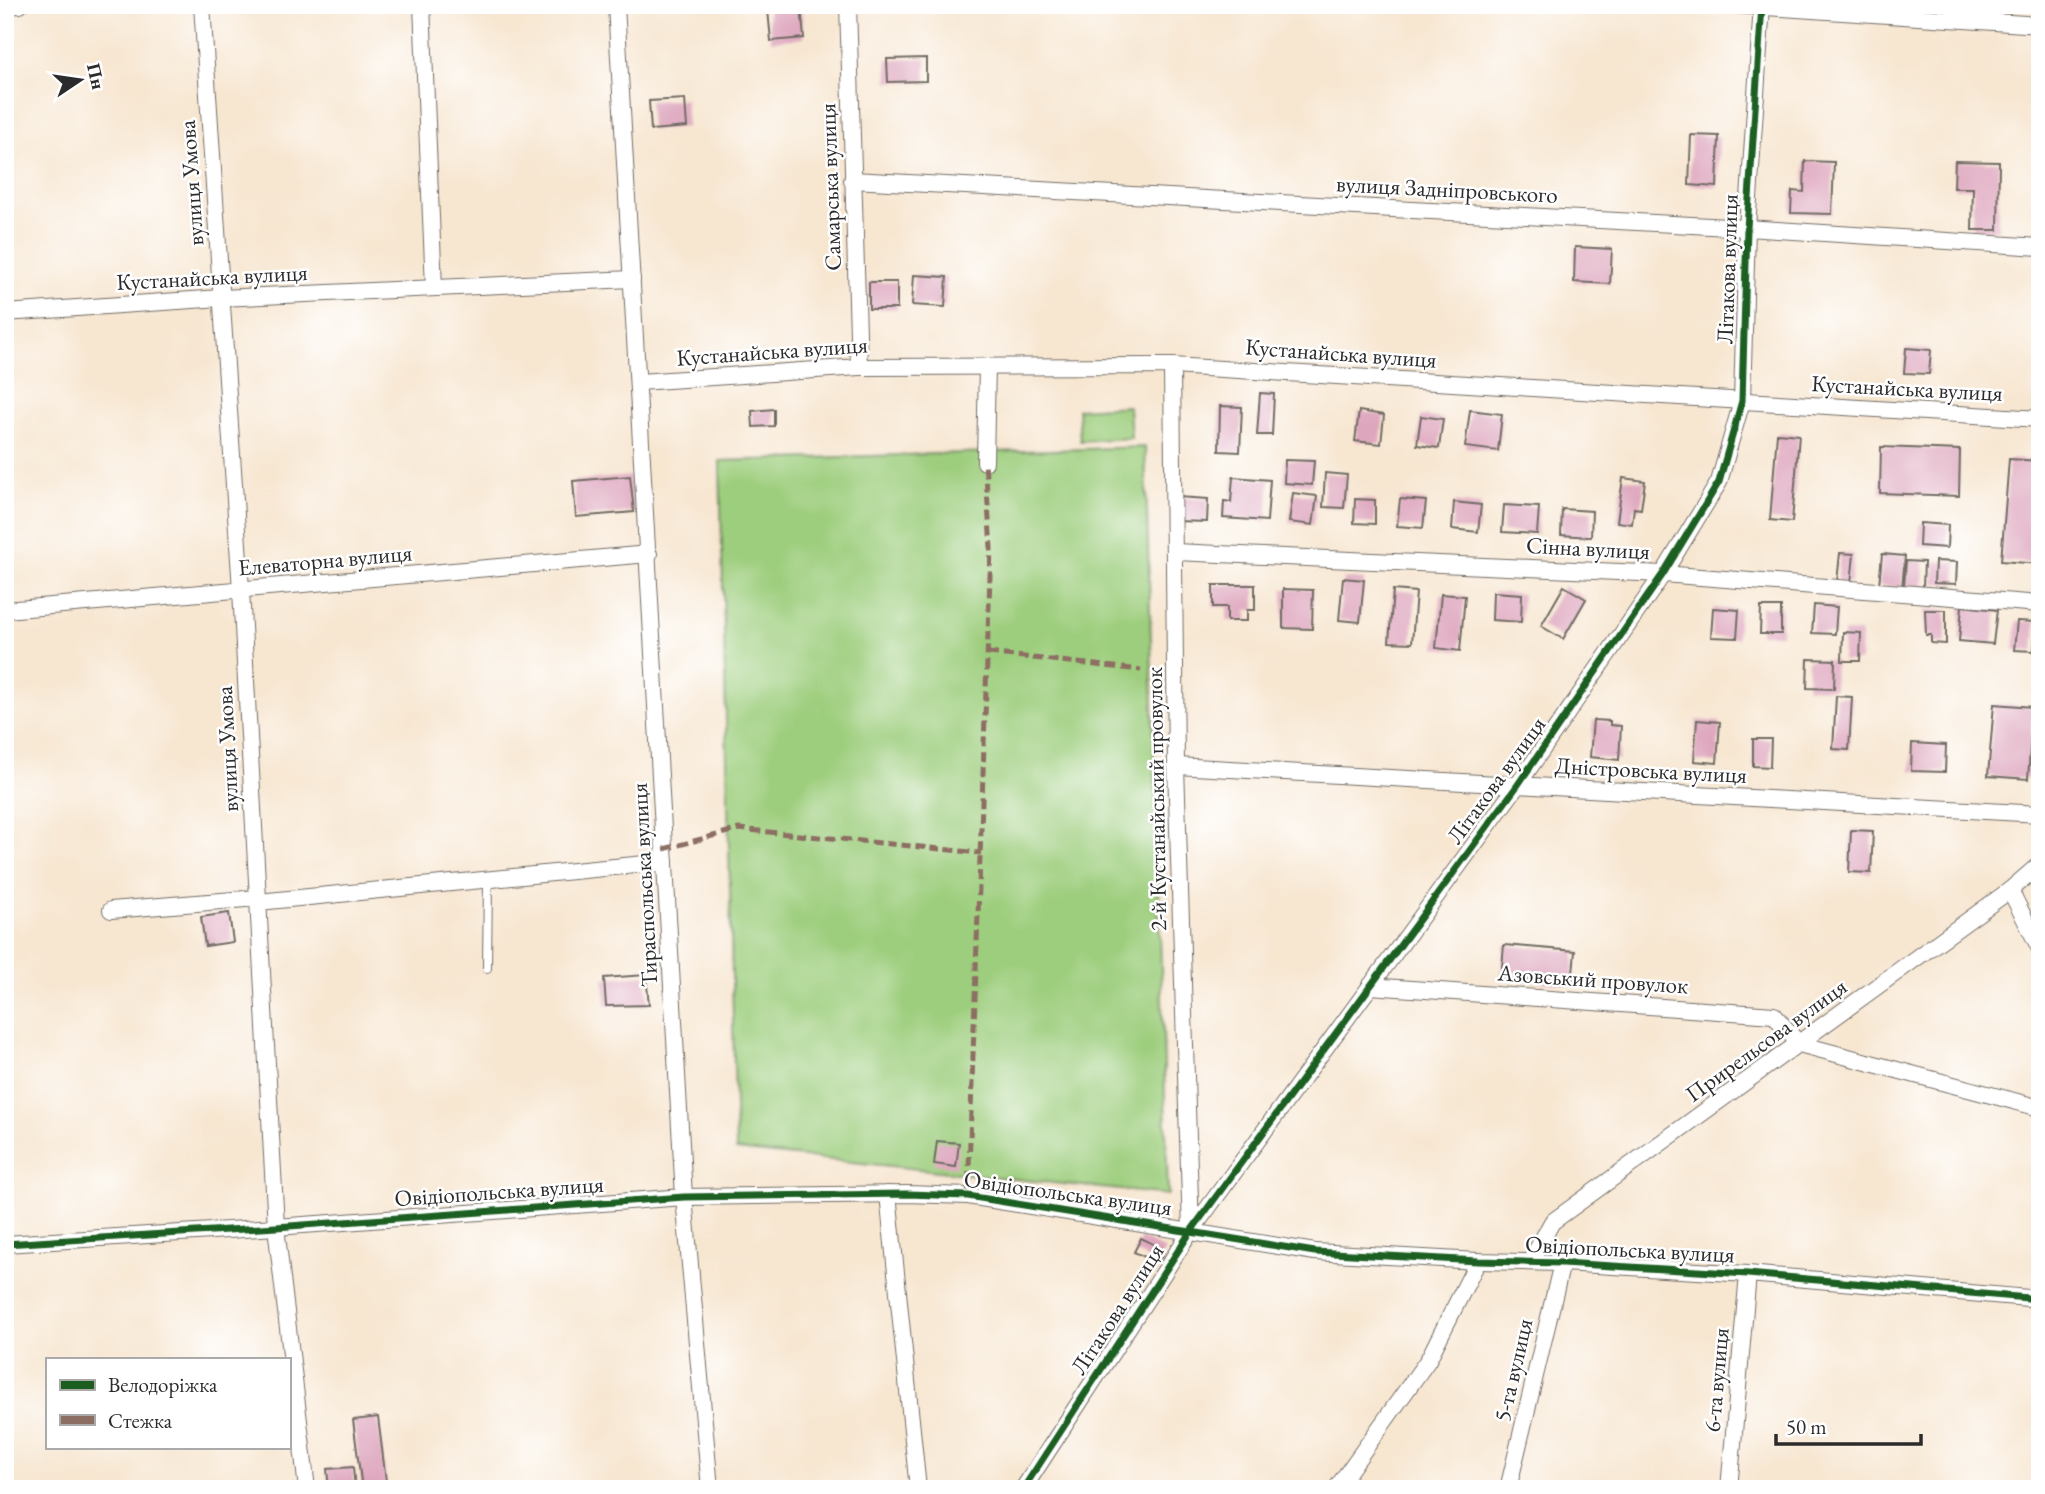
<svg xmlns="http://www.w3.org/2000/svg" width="2045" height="1494" viewBox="0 0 2045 1494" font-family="'EB Garamond',serif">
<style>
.green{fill:#9dce7d;stroke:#647c54;stroke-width:2}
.building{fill:#dea6bd}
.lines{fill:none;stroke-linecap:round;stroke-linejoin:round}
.service-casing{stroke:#726c65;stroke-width:10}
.minor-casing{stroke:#726c65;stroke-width:18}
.service{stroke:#fff;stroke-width:8}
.minor{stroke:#fff;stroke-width:16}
.quiet{stroke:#8d6e63;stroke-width:5;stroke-dasharray:10 5;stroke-linecap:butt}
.cycleway-casing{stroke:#fff;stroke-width:11}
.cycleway{stroke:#1b5e20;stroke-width:7}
.labels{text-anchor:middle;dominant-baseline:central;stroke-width:5;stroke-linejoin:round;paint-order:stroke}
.street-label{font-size:23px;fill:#2b2b2b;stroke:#fff}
</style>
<rect width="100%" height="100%" fill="#fff"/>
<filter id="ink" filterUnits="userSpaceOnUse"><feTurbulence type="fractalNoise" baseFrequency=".0143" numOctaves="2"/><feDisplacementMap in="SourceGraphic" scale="14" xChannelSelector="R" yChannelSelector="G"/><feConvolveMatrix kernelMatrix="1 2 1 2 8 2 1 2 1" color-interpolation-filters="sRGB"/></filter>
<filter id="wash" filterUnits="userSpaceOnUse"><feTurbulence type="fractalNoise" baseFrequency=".00686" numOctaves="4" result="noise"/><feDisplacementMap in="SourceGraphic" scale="28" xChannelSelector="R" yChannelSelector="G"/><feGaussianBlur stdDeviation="1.57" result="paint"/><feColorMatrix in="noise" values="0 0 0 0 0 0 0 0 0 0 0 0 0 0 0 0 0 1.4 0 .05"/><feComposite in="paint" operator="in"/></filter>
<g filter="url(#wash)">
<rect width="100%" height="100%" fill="#f7e6d0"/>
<g class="green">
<path d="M1129,406L1131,438L1080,441L1078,409Z"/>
<path d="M1145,447L1168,1195L736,1150L720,461Z"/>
</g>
<g id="blocks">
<g class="building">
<path d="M801,7L804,38L771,41L768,10Z"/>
<path d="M926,58V81L888,82L887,59Z"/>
<path d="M685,99L687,127L651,130L649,101Z"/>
<path d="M1691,135L1719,136L1717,187L1689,185Z"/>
<path d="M1805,161L1834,162L1832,214L1791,213L1792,191L1804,192Z"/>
<path d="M1955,161L1999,162L1998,230H1972L1973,188H1954Z"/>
<path d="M1575,247L1612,249L1610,284L1574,282Z"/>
<path d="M914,275L947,277L945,307L912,305Z"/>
<rect x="869" y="282" width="28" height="27"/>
<path d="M1906,348L1931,350L1929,374L1904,373Z"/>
<path d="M1260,393L1274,394L1272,435H1257Z"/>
<path d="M1220,406L1242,407L1240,452L1219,451Z"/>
<path d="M774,409V426L753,427L752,411Z"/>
<path d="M1470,410L1502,414L1498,451L1465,447Z"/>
<path d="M1359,411L1384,415L1381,444L1355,441Z"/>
<path d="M1421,416L1443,419L1439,448L1417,445Z"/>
<path d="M1777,433L1799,435L1792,522L1770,520Z"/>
<path d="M1881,447L1960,450L1959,496L1880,493Z"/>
<path d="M2009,459L2040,461V564L2001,561Z"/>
<path d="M1285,460L1314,461L1312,485L1284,483Z"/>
<path d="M1325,473L1347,475L1344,508L1323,507Z"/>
<path d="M630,476L634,512L576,517L573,481Z"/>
<path d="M1233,477L1270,480L1267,521L1223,518L1224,501L1231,502Z"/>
<path d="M1623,478L1645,481L1641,509L1634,508L1632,524L1617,522Z"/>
<path d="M1293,493L1317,496L1313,525L1289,522Z"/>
<path d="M1178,497L1208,499L1207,522L1177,521Z"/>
<path d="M1355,499L1375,500V524L1354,523Z"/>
<path d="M1400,499L1426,501L1423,528L1397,526Z"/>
<path d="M1454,502L1481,505L1478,532L1452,529Z"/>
<path d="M1504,505L1539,507L1537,534L1502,532Z"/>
<path d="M1562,509L1592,511L1591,537L1561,535Z"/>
<path d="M1920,523L1948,525L1947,548L1919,546Z"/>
<path d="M1840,553L1854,554L1851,583L1837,582Z"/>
<path d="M1882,554L1905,556L1902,588L1879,585Z"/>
<path d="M1906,561L1924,562L1923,587L1904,586Z"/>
<path d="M1935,561L1957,562L1956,584L1934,583Z"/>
<path d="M1343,578L1364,580L1360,622L1339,620Z"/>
<path d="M1213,585H1255V610H1247V621H1227V607H1213Z"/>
<path d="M1564,586L1586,599L1563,639L1541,626Z"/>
<path d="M1283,589L1313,590L1312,629L1283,628Z"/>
<path d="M1393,590L1416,592L1412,643L1389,642Z"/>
<path d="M1493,592L1522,594L1521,622L1492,620Z"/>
<path d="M1441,594L1465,596L1460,651L1436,648Z"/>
<path d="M1814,605L1837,607L1835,634L1812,633Z"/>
<path d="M1962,606L1997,610L1993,644L1959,641Z"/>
<path d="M1761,607H1781V634H1760Z"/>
<path d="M1713,608L1739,610L1737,638L1711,637Z"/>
<path d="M1925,610H1946V644L1931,643V635H1926Z"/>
<path d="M2017,621L2036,622L2034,651L2014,650Z"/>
<path d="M1843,632L1861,633L1860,661H1842Z"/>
<path d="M1808,659L1835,660L1834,689L1807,688Z"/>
<path d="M1836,696L1852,697L1849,750L1833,749Z"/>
<path d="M1994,704L2033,707L2028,779L1988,776Z"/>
<path d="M1593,720L1610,721V725L1621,726L1619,760L1590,757Z"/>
<path d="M1697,720L1720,722L1717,763L1694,761Z"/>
<path d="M1753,739H1771L1770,767L1753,766Z"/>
<path d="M1912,743L1946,745L1945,772L1911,771Z"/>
<path d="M1851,830L1873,831L1871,873L1849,872Z"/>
<path d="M229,913L233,942L205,946L201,917Z"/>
<path d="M1504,945L1575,951L1572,985L1501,978Z"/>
<path d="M646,975L649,1005L606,1006L604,978Z"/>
<path d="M937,1141L959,1143L956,1167L934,1164Z"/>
<path d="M1141,1238L1165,1250L1158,1263L1134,1252Z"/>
<path d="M378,1417L387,1489H362L353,1420Z"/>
<path d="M353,1467L355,1489H329L327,1469Z"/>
</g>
</g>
</g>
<g filter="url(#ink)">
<use href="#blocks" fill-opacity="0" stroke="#726c65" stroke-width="2"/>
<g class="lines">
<defs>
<path id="service" d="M487,968L488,879"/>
<g id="minor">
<path d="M202,5L241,590L276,1227L307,1489"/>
<path d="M422,5L434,288"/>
<path d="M616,5L684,1197L710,1489"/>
<path d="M848,5L859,367"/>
<path d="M1735,5L2040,25"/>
<path d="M5,6L20,5"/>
<path d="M852,180L1747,228L2040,247"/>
<path d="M5,313L221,298L632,279"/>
<path d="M1172,366L1176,766L1191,1231"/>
<path d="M639,382L859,367L1172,366L2040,419"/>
<path d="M985,462L987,366"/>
<path d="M1175,552L1663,574L2040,604"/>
<path d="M5,610L649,554"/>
<path d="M1176,766L2040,814"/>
<path d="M2010,890L2040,949"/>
<path d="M258,902L665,862"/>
<path d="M111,910L258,898"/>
<path d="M1370,986L1774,1015L1799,1044L2040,1108"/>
<path d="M888,1194L918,1489"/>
<path d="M5,1244L276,1227L684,1197L907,1194L968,1196L1315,1252L1478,1261L1562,1263L1748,1274L2040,1299"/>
<path d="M1530,1262L1552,1222L2010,890L2040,864"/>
<path d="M1023,1489L1191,1231L1517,786L1663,574L1719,482L1742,401L1747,228L1762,5"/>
<path d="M1336,1489L1428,1360L1478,1261"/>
<path d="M1508,1489L1562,1263"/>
<path d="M1729,1489L1748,1274"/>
</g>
</defs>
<use href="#service" class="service-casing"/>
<use href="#minor" class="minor-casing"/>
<use href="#service" class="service"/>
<use href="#minor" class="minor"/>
<g class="quiet">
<path d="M988,653L1141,670"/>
<path d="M664,849L739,829L981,853"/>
<path d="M968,1196L991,548L985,462"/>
</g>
<defs>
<g id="cycleway">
<path d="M5,1244L276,1227L684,1197L907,1194L968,1196L1315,1252L1478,1261L1562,1263L1748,1274L2040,1299"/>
<path d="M1023,1489L1191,1231L1517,786L1663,574L1719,482L1742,401L1747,228L1762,5"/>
</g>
</defs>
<use href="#cycleway" class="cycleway-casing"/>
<use href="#cycleway" class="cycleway"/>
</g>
</g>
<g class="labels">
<g class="street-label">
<text transform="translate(191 183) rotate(-94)">вулиця Умова</text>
<text transform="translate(830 187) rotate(-92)">Самарська вулиця</text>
<text transform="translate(1447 189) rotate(3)">вулиця Задніпровського</text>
<text transform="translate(1727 269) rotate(-88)">Літакова вулиця</text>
<text transform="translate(212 277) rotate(-3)">Кустанайська вулиця</text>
<text transform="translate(772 351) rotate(-4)">Кустанайська вулиця</text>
<text transform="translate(1341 353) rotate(4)">Кустанайська вулиця</text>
<text transform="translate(1907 388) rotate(3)">Кустанайська вулиця</text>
<text transform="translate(1588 548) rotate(3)">Сінна вулиця</text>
<text transform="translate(325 560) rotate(-5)">Елеваторна вулиця</text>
<text transform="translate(227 749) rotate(-93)">вулиця Умова</text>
<text transform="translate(1651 770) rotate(3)">Дністровська вулиця</text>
<text transform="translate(1496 780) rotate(-54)">Літакова вулиця</text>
<text transform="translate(1156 799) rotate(-91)">2-й Кустанайський провулок</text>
<text transform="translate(644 885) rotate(-93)">Тираспольська вулиця</text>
<text transform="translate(1593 979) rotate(4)">Азовський провулок</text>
<text transform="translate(1766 1040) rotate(-36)">Прирельсова вулиця</text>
<text transform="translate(499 1191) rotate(-4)">Овідіопольська вулиця</text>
<text transform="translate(1068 1193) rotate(8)">Овідіопольська вулиця</text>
<text transform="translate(1630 1249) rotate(3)">Овідіопольська вулиця</text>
<text transform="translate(1117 1309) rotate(-57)">Літакова вулиця</text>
<text transform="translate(1513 1370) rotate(-77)">5-та вулиця</text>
<text transform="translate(1716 1380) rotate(-85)">6-та вулиця</text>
</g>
</g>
<rect width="2045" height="1494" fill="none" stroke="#fff" stroke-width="28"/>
<rect x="46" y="1358" width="245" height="91" fill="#ffffff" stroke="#aaaaaa" stroke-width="2"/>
<rect x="60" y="1380" width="35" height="10" fill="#1b5e20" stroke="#aaaaaa" stroke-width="2"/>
<text x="108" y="1392" font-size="21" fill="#2b2b2b">Велодоріжка</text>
<rect x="60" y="1415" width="35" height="10" fill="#8d6e63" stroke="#aaaaaa" stroke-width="2"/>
<text x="108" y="1428" font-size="21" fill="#2b2b2b">Стежка</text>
<g transform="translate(80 80) rotate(77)" stroke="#ffffff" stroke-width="5" paint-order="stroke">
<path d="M0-5L12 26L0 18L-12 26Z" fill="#2b2b2b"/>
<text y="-10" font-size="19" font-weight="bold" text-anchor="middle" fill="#2b2b2b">Пн</text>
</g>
<path d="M1776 1434v10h145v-10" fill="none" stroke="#2b2b2b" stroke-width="3.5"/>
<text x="1786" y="1434" font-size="21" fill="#2b2b2b" stroke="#ffffff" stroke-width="5" paint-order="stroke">50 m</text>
</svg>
